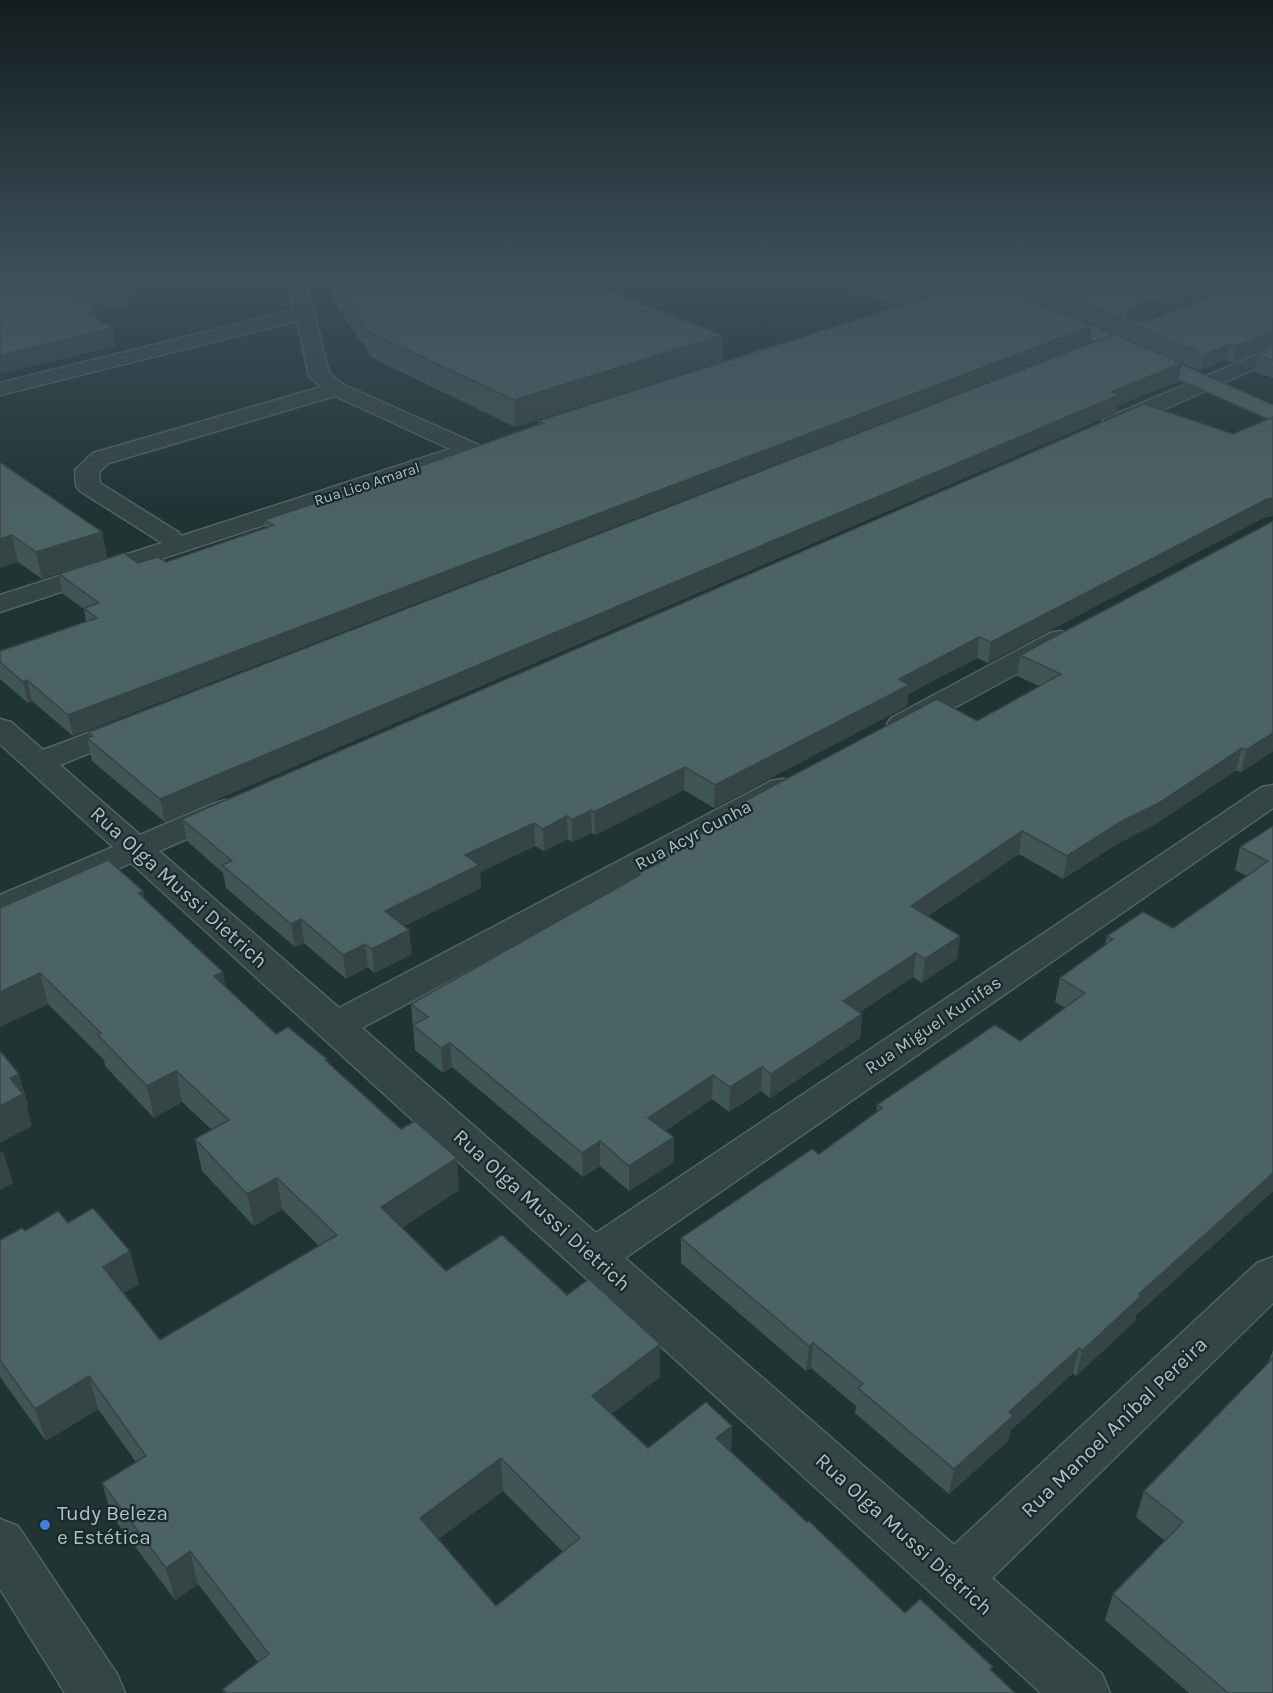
<svg xmlns="http://www.w3.org/2000/svg" width="1273" height="1693" viewBox="0 0 1273 1693" font-family="Karla,sans-serif">
<style>
.lines{fill:none;stroke-linecap:round;stroke-linejoin:round}
.minor-casing{stroke:#526363;stroke-width:3}
.major-casing{stroke:#415152;stroke-width:3}
.minor{fill:#344545;fill-rule:evenodd}
.major{fill:#526565;fill-rule:evenodd}
.wall{fill:#415555;fill-rule:evenodd}
.shaded-wall{fill:#354545}
.building{fill:#4c6363;stroke:#354545;stroke-width:1.5;fill-rule:evenodd}
.shop-dot{fill:#3f7fe0;stroke:#1a2929;stroke-width:2}
.labels{text-anchor:middle;dominant-baseline:central;stroke-width:4.5;stroke-linejoin:round;paint-order:stroke}
.far-street-label{font-size:15px;fill:#aec1c2;stroke:#1a2929}
.street-label{font-size:18px;fill:#aec1c2;stroke:#1a2929}
.near-street-label{font-size:21px;fill:#aec1c2;stroke:#1a2929}
.near-poi-label{font-size:21px;fill:#aec1c2;stroke:#1a2929;text-anchor:start}
</style>
<rect width="100%" height="100%" fill="#213434"/>
<g class="lines">
<defs>
<g id="minor">
<path d="M287,276H305L329,373L344,385L479,445L482,450L479,455L467,456L465,459L0,612V595L162,543L80,491L76,486L75,470L93,453L321,387L309,376L297,321L0,395V383L294,310ZM335,396L450,449L181,536L178,532L100,483L99,472L109,463Z"/>
<path d="M1273,348V361L1120,429L1112,431L1104,429L1101,424L1104,419Z"/>
<path d="M1060,631L1070,633L1074,639L1070,645L913,730L902,733L891,730L887,724L891,718L1050,633Z"/>
<path d="M131,717L142,720L146,726L142,732L60,765L140,835L215,803L226,800L237,803L242,810L237,817L159,851L339,1008L771,781L782,779L793,781L798,788L793,795L362,1028L596,1233L1262,787L1273,785V808L625,1258L954,1545L1257,1263L1273,1257V1303L992,1578L1102,1674L1110,1693H1041L131,863L12,916L0,919V895L113,847L0,744V719L11,722L43,750Z"/>
<path d="M0,1519L18,1526L117,1674L125,1693H65L0,1589Z"/>
</g>
<g id="major">
<path d="M942,276H968L1024,296L1273,406V420L1010,304L945,280Z"/>
<path d="M1208,276L1273,277V287L1217,281L1211,280Z"/>
</g>
</defs>
<use href="#minor" class="minor-casing"/>
<use href="#major" class="major-casing"/>
<use href="#minor" class="minor"/>
<use href="#major" class="major"/>
</g>
<g class="wall">
<path d="M330,276L723,361L515,427L372,358L333,300Z"/>
<path d="M680,276H789V277L683,283Z"/>
<path d="M830,276H956L955,286L897,305L829,281Z"/>
<path d="M975,276H1233L1231,285L1140,320L1147,321L1273,276V346L1233,363L1226,360L1200,371L1182,363L1178,381L1117,406L1116,413L165,822L92,761L87,738L90,737L89,732L1169,357L1025,294Z"/>
<path d="M1090,342L73,736L32,701L28,703L0,679V651L86,622L84,609L63,594L59,574L138,563L166,562L266,528L264,520L402,475L401,473L538,425V421Z"/>
<path d="M1273,348V378L1255,372L1258,355Z"/>
<path d="M1273,417V516L1263,518L988,663L977,658L908,694L907,706L714,808L684,790L595,835L592,833L572,842L568,839L544,851L535,846L480,872L481,888L404,926L412,954L374,973L368,967L346,979L304,943L295,947L226,888L223,873L187,841L182,819L1233,434Z"/>
<path d="M0,462L102,532L107,558L42,579L18,562L0,568Z"/>
<path d="M1273,521V751L1241,772L1236,770L1154,825L1117,844L1063,879L1019,854L928,916L960,936L957,959L922,983L913,977L860,1012L862,1014L860,1038L770,1098L761,1091L729,1112L712,1099L665,1131L674,1162L629,1191L600,1166L583,1177L452,1067L443,1073L415,1050L411,1004L639,876V873L659,863V856L743,812V802L977,721L1039,686L1017,676L1020,655Z"/>
<path d="M1273,826V1191L1136,1315L1135,1321L1076,1376L1073,1373L1010,1431L1008,1441L949,1494L855,1413L856,1406L811,1368L806,1371L681,1263V1238L819,1154L876,1113L877,1105L1020,1041L1065,1008L1055,1002L1060,978L1105,945L1107,936L1173,928L1247,876L1235,870L1240,847Z"/>
<path d="M145,900L225,987L276,1034L327,1062L459,1190L402,1228L446,1271L567,1295L660,1377L611,1414L648,1448L732,1426L731,1452L905,1613L992,1671L1015,1693H224L223,1689L258,1662L198,1584L175,1600L112,1516L102,1483L136,1462L98,1409L46,1441L0,1377V1240L25,1231L68,1223L139,1284L123,1293L160,1340L319,1246L282,1209L254,1226L202,1171L195,1139L212,1130L182,1102L154,1118L105,1066L104,1060L48,1004L0,1027V908ZM503,1491L563,1552L496,1606L438,1539Z"/>
<path d="M1273,1350V1693H1189L1105,1620L1113,1594L1165,1541L1136,1517L1144,1491L1268,1363Z"/>
</g>
<g class="shaded-wall">
<path d="M128,276H132L129,305L96,312L99,328L75,299Z"/>
<path d="M940,276H956L955,286L897,305L899,289Z"/>
<path d="M1217,276H1233L1231,285L1132,324L1126,315L1131,309Z"/>
<path d="M1092,326L1090,342L73,736L68,715Z"/>
<path d="M113,328L116,346L0,374V355Z"/>
<path d="M1273,331V346L1233,363L1236,346Z"/>
<path d="M723,335V361L515,427L514,400Z"/>
<path d="M1230,344L1226,360L1200,371L1204,355Z"/>
<path d="M1182,363L1178,381L1117,406L1116,413L165,822L160,799L1111,392Z"/>
<path d="M1273,498V516L1263,518L988,663L991,642L1267,499Z"/>
<path d="M102,532L107,558L42,579L36,552Z"/>
<path d="M12,535L18,562L0,568V539Z"/>
<path d="M979,637L977,658L908,694L907,706L714,808L715,785L899,679Z"/>
<path d="M27,680L32,701L28,703L23,682Z"/>
<path d="M1273,733V751L1241,772L1246,750Z"/>
<path d="M1242,748L1236,770L1154,825L1117,844L1063,879L1067,856Z"/>
<path d="M685,767L684,790L595,835L594,812Z"/>
<path d="M591,810L592,833L572,842V820Z"/>
<path d="M567,816L568,839L544,851L543,829Z"/>
<path d="M534,823L535,846L480,872L481,888L387,934L385,911L465,855Z"/>
<path d="M1022,831L1019,854L908,929L911,906Z"/>
<path d="M143,891L149,921L138,893Z"/>
<path d="M301,919L304,943L295,947L291,924Z"/>
<path d="M409,930L412,954L374,973L372,949Z"/>
<path d="M960,936L957,959L922,983L925,959Z"/>
<path d="M365,944L368,967L346,979L343,955Z"/>
<path d="M916,953L913,977L840,1025L843,1001Z"/>
<path d="M223,972L228,1003L214,976Z"/>
<path d="M40,973L48,1004L0,1027V992Z"/>
<path d="M862,1014L860,1038L770,1098L771,1074Z"/>
<path d="M450,1043L452,1067L443,1073L441,1048Z"/>
<path d="M762,1067L761,1091L729,1112L730,1087Z"/>
<path d="M176,1071L182,1102L154,1118L147,1086Z"/>
<path d="M19,1074L28,1105L27,1106L32,1126L0,1143V1106L10,1078Z"/>
<path d="M713,1075L712,1099L648,1142V1118Z"/>
<path d="M674,1137V1162L629,1191V1166Z"/>
<path d="M600,1141V1166L583,1177L582,1153Z"/>
<path d="M3,1151L13,1183L0,1190V1153Z"/>
<path d="M457,1158L459,1190L385,1239L381,1207Z"/>
<path d="M1273,1173V1191L1136,1315L1135,1321L1076,1376L1082,1351L1139,1294Z"/>
<path d="M277,1178L282,1209L254,1226L247,1194Z"/>
<path d="M130,1251L139,1284L112,1300L103,1267Z"/>
<path d="M813,1343L811,1368L806,1371L809,1346Z"/>
<path d="M660,1344V1377L593,1428L592,1396Z"/>
<path d="M1079,1348L1073,1373L1010,1431L1008,1441L949,1494L954,1469L1009,1412Z"/>
<path d="M89,1376L98,1409L46,1441L35,1409Z"/>
<path d="M732,1426L730,1459L716,1438Z"/>
<path d="M501,1458L503,1491L424,1550L420,1518Z"/>
<path d="M190,1551L198,1584L175,1600L166,1568Z"/>
</g>
<g class="building">
<path d="M0,276H128L126,288L75,299L96,310L86,313L113,328L0,355Z"/>
<path d="M330,276H570L723,335L514,400L369,332Z"/>
<path d="M861,276H940L899,289Z"/>
<path d="M1020,276H1217L1131,309L1126,315L1130,320L1147,321L1261,276H1273V331L1236,346L1230,344L1204,355Z"/>
<path d="M981,280L1092,326L68,715L27,680L23,682L0,662V651L97,618L84,608L99,603L59,574L124,553L138,563L158,557L166,562L274,525L264,520L404,474L401,473L543,423L538,421Z"/>
<path d="M1114,334L1182,363L1111,392L1119,395L160,799L87,738L93,736L89,732Z"/>
<path d="M1273,348V360L1258,355Z"/>
<path d="M1144,404L1233,434L1273,417V498L1267,499L991,642L979,637L899,679L909,685L715,785L685,767L594,812L591,810L572,820L567,816L543,829L534,823L465,855L479,865L385,911L409,930L372,949L365,944L343,955L301,919L291,924L222,865L232,861L182,819Z"/>
<path d="M0,462L102,532L36,552L12,535L0,539Z"/>
<path d="M1273,521V733L1246,750L1242,748L1159,803L1122,821L1067,856L1022,831L911,906L960,936L925,959L916,953L843,1001L862,1014L771,1074L762,1067L730,1087L713,1075L648,1118L674,1137L629,1166L600,1141L582,1153L450,1043L441,1048L413,1025L428,1017L411,1004L640,875L639,873L665,860L659,856L752,807L743,802L937,699L977,721L1061,674L1020,655Z"/>
<path d="M1273,826V1173L1139,1294L1141,1296L1082,1351L1079,1348L1009,1412L1013,1416L954,1469L858,1388L863,1384L813,1343L809,1346L681,1238L812,1149L819,1154L882,1108L877,1105L995,1025L1020,1041L1085,993L1060,978L1113,939L1107,936L1143,912L1173,928L1268,861L1240,847Z"/>
<path d="M108,860L143,891L138,893L223,972L214,976L276,1034L288,1027L327,1059L325,1060L401,1129L415,1121L457,1158L381,1207L446,1271L502,1235L567,1295L589,1279L660,1344L592,1396L648,1448L706,1402L732,1426L716,1438L807,1522L809,1521L905,1613L920,1599L993,1667L990,1669L1015,1693H226L223,1689L269,1654L190,1551L166,1568L102,1483L146,1456L89,1376L35,1409L0,1360V1240L22,1228L25,1231L58,1211L68,1223L93,1208L130,1251L103,1267L160,1340L337,1235L277,1178L247,1194L195,1139L229,1120L176,1071L147,1086L98,1035L101,1033L40,973L0,992V908ZM501,1458L580,1538L496,1606L420,1518Z"/>
<path d="M0,1051L19,1074L10,1078L23,1094L0,1106Z"/>
<path d="M1273,1358V1693H1228L1113,1594L1183,1522L1144,1491Z"/>
</g>
<linearGradient id="sky" x2="0" y2="1"><stop stop-color="#121d1d"/><stop offset="0.54" stop-color="#3d505c"/><stop offset="1" stop-color="#3d505c" stop-opacity="0"/></linearGradient>
<rect width="1273" height="513" fill="url(#sky)"/>
<circle class="shop-dot" cx="45" cy="1525" r="6"/>
<g class="labels">
<g class="far-street-label">
<text transform="translate(367 484) rotate(-18)">Rua Lico Amaral</text>
</g>
<g class="street-label">
<text transform="translate(693 835) rotate(-28)">Rua Acyr Cunha</text>
<text transform="translate(933 1025) rotate(-34)">Rua Miguel Kunifas</text>
</g>
<g class="near-street-label">
<text transform="translate(179 887) rotate(42)">Rua Olga Mussi Dietrich</text>
<text transform="translate(542 1210) rotate(42)">Rua Olga Mussi Dietrich</text>
<text transform="translate(1114 1427) rotate(-44)">Rua Manoel Aníbal Pereira</text>
<text transform="translate(904 1534) rotate(42)">Rua Olga Mussi Dietrich</text>
</g>
<g class="near-poi-label">
<text x="57" y="1513">Tudy Beleza<tspan x="57" dy="24">e Estética</tspan></text>
</g>
</g>
</svg>
